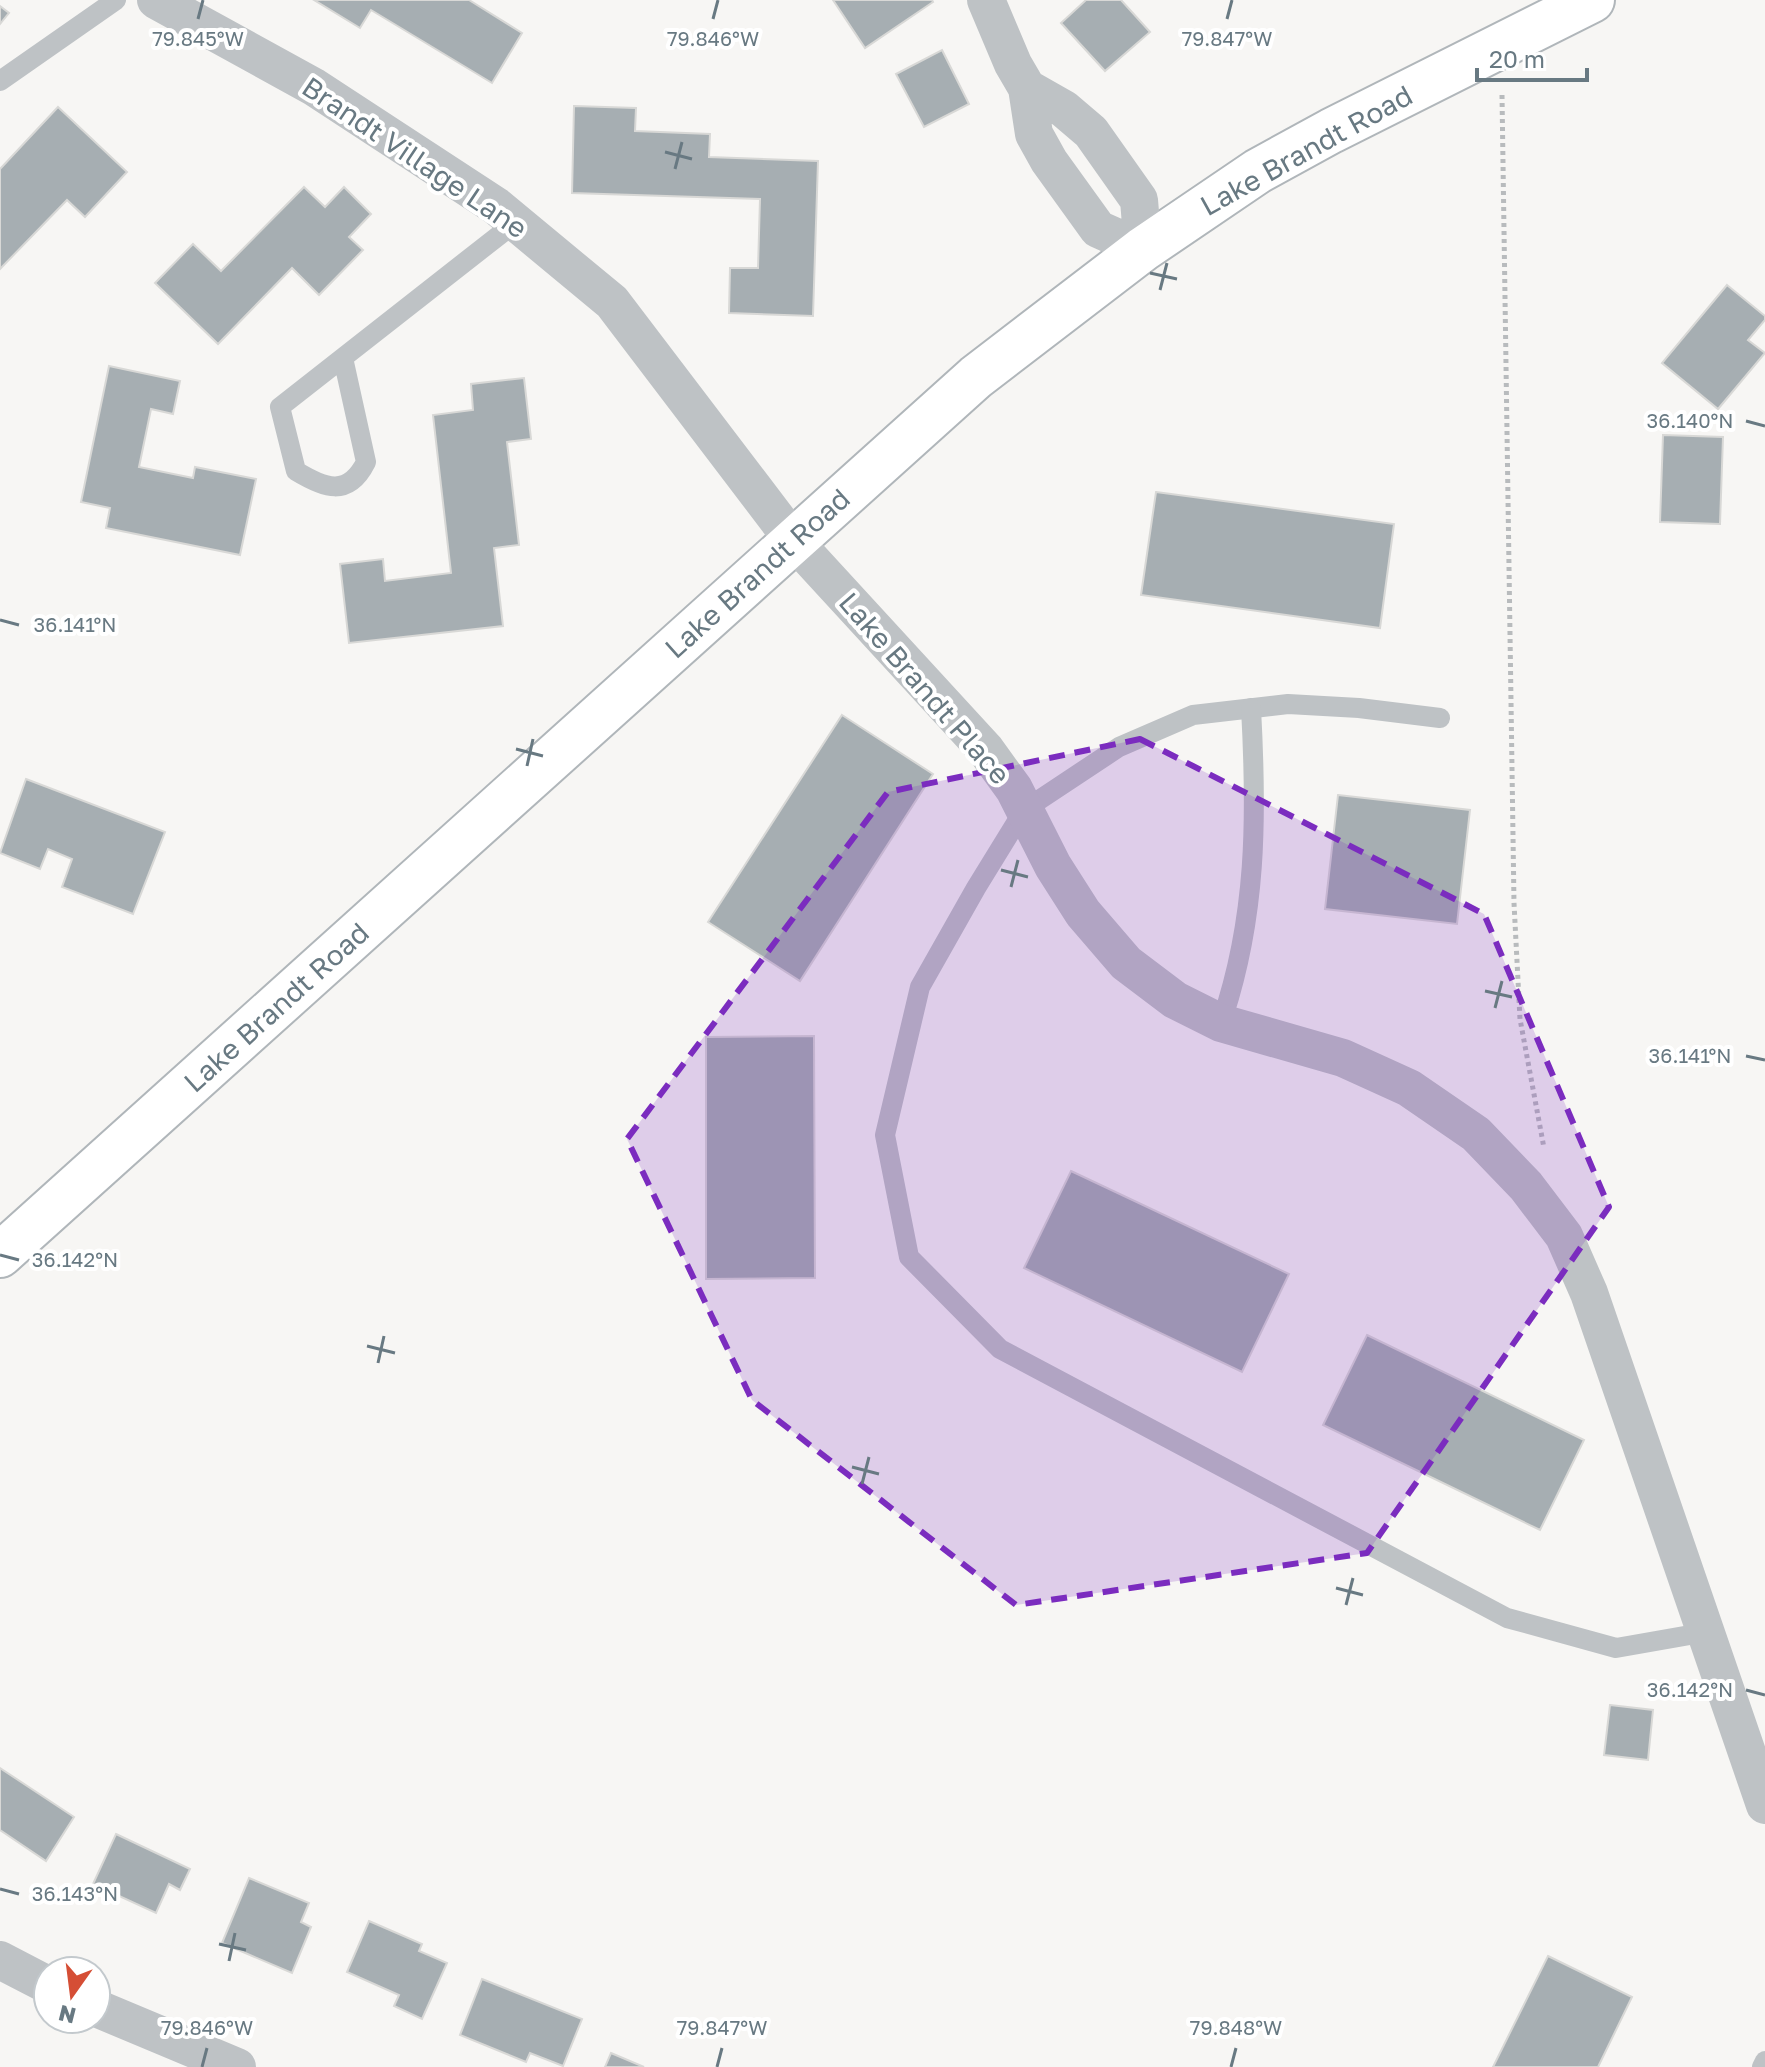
<svg xmlns="http://www.w3.org/2000/svg" width="1765" height="2067" viewBox="0 0 1765 2067" font-family="'Golos Text',sans-serif">
<style>
.building{fill:#a6aeb2;stroke:#d8d8d6;stroke-width:2}
.lines{fill:none;stroke-linecap:round;stroke-linejoin:round}
.secondary-casing{stroke:#b0b6ba;stroke-width:48}
.path{stroke:#b8bbbd;stroke-width:5;stroke-dasharray:4 4;stroke-linecap:butt}
.lane{stroke:#bec2c5;stroke-width:20}
.street{stroke:#bec2c5;stroke-width:38}
.secondary{stroke:#fff;stroke-width:44}
.marked{fill:#7b2cbf;fill-opacity:0.2;stroke:#7b2cbf;stroke-width:6;stroke-dasharray:16 10;stroke-linejoin:round}
.ticks{fill:none;stroke:#687982;stroke-width:3}
.labels{text-anchor:middle;dominant-baseline:central;stroke-width:8;stroke-linejoin:round;paint-order:stroke}
.street-label{font-size:28px;fill:#687982;stroke:#fff}
.ticks-label{font-size:20px;text-anchor:middle;fill:#687982;stroke:#fff;stroke-width:8;stroke-linejoin:round;paint-order:stroke}
</style>
<rect width="100%" height="100%" fill="#f7f6f4"/>
<g class="building">
<path d="M314,0H469L522,33L492,83L371,10L360,28Z"/>
<path d="M833,0H932L933,2L865,48Z"/>
<path d="M1086,0H1121L1150,32L1105,71L1061,23Z"/>
<path d="M0,6L9,13L0,24Z"/>
<path d="M942,50L969,104L924,127L896,74Z"/>
<path d="M574,106L636,108L635,131L710,134L709,157L818,161L813,316L729,313L730,268H758L760,199L572,193Z"/>
<path d="M58,107L127,172L85,217L67,200L0,269V169Z"/>
<path d="M304,187L325,207L344,187L371,214L349,237L363,250L319,295L292,268L218,344L155,283L193,244L221,271Z"/>
<path d="M1727,285L1765,316V320L1748,340L1765,353L1718,409L1662,363Z"/>
<path d="M109,366L180,381L173,414L151,409L139,467L193,478L195,467L256,479L240,555L106,528L110,508L81,502Z"/>
<path d="M524,378L531,439L507,442L519,545L494,548L503,626L349,643L340,564L383,559L385,581L451,573L433,415L473,410L471,384Z"/>
<path d="M1663,435L1723,437L1720,524L1660,522Z"/>
<path d="M1156,492L1394,524L1380,628L1141,595Z"/>
<path d="M842,715L933,774L800,981L708,922Z"/>
<path d="M26,779L165,832L133,914L62,887L72,859L48,849L40,869L0,853Z"/>
<path d="M1338,795L1470,810L1457,924L1325,909Z"/>
<path d="M814,1036L815,1278L706,1279V1037Z"/>
<path d="M1071,1171L1289,1274L1242,1372L1024,1268Z"/>
<path d="M1367,1335L1584,1440L1540,1530L1323,1425Z"/>
<path d="M1610,1705L1653,1710L1648,1760L1604,1755Z"/>
<path d="M0,1768L74,1817L46,1861L0,1830Z"/>
<path d="M116,1834L190,1869L180,1890L169,1884L156,1913L93,1884Z"/>
<path d="M249,1878L309,1903L301,1922L311,1927L292,1973L222,1943Z"/>
<path d="M369,1921L422,1944L419,1951L447,1963L422,2019L394,2006L399,1995L347,1972Z"/>
<path d="M1548,1956L1632,1997L1598,2067H1493Z"/>
<path d="M482,1979L582,2019L563,2066L530,2053L526,2062L460,2035Z"/>
<path d="M611,2053L644,2067H605Z"/>
</g>
<g class="lines">
<defs>
<path id="secondary" d="M0,1255L976,377L1143,249L1258,171L1331,131L1592,0"/>
</defs>
<use href="#secondary" class="secondary-casing"/>
<path class="path" d="M1502,95L1514,903L1520,1019L1544,1148"/>
<g class="lane">
<path d="M0,81L116,0"/>
<path d="M343,358L366,462C348,498 324,488 296,471L280,407L516,222"/>
<path d="M1440,718L1359,708L1288,704L1193,715L1119,747L1024,810L976,888L920,987L885,1135L909,1257L1000,1349L1507,1618L1616,1648L1707,1632"/>
<path d="M1221,1023C1257,918 1257,817 1251,708"/>
<path d="M1762,2067L1765,2061"/>
</g>
<g class="street">
<path d="M156,0L314,87L496,206L612,302L793,540L985,749L1014,789L1053,866L1083,913L1126,963L1175,1000L1221,1023L1343,1058L1409,1088L1476,1134L1526,1186L1564,1236L1589,1293L1765,1805"/>
<path d="M986,0L1013,64L1027,88L1034,134L1049,161L1098,229L1143,249L1139,200L1091,132L1064,109L1027,88"/>
<path d="M0,1960L48,1985"/>
<path d="M96,2008L237,2067"/>
</g>
<use href="#secondary" class="secondary"/>
</g>
<path class="marked" d="M1140,739L1484,914L1609,1207L1367,1553L1016,1605L752,1400L627,1139L888,792Z"/>
<path class="ticks" d="M198,19L203,0M713,19L718,0M1227,19L1232,0M665,152L692,159M675,169L682,142M1150,273L1177,279M1160,290L1167,263M1746,421L1765,426M0,620L19,625M516,749L543,756M527,766L533,739M1001,870L1028,877M1011,887L1018,860M1485,991L1512,997M1495,1008L1502,981M1746,1056L1765,1060M0,1255L19,1260M367,1346L395,1353M378,1363L384,1336M852,1467L879,1474M862,1484L869,1457M1336,1588L1363,1595M1346,1605L1353,1578M1746,1690L1765,1695M0,1889L19,1894M219,1944L246,1950M229,1961L235,1933M202,2067L207,2048M717,2067L722,2048M1231,2067L1236,2048"/>
<g class="labels">
<g class="street-label">
<text transform="translate(1306 150) rotate(-29)">Lake Brandt Road</text>
<text transform="translate(415 157) rotate(34)">Brandt Village Lane</text>
<text transform="translate(757 573) rotate(-42)">Lake Brandt Road</text>
<text transform="translate(925 688) rotate(49)">Lake Brandt Place</text>
<text transform="translate(276 1007) rotate(-42)">Lake Brandt Road</text>
</g>
</g>
<g class="ticks-label">
<text x="198" y="46">79.845°W</text>
<text x="713" y="46">79.846°W</text>
<text x="1227" y="46">79.847°W</text>
<text x="1690" y="428">36.140°N</text>
<text x="75" y="632">36.141°N</text>
<text x="1690" y="1063">36.141°N</text>
<text x="75" y="1267">36.142°N</text>
<text x="1690" y="1697">36.142°N</text>
<text x="75" y="1901">36.143°N</text>
<text x="207" y="2035">79.846°W</text>
<text x="722" y="2035">79.847°W</text>
<text x="1236" y="2035">79.848°W</text>
</g>
<g transform="translate(72 1995) rotate(194)"><circle r="38" fill="#ffffff" stroke="#c3c9cd" stroke-width="2"/>
<path d="M0-6L14 30L0 20L-14 30Z" fill="#d54e35"/>
<text y="-12" font-size="22" font-weight="bold" text-anchor="middle" fill="#687982">N</text>
</g>
<path d="M1477 68v12h110v-12" fill="none" stroke="#687982" stroke-width="4"/>
<text x="1489" y="68" font-size="24" fill="#687982" stroke="#ffffff" stroke-width="6" paint-order="stroke">20 m</text>
</svg>
